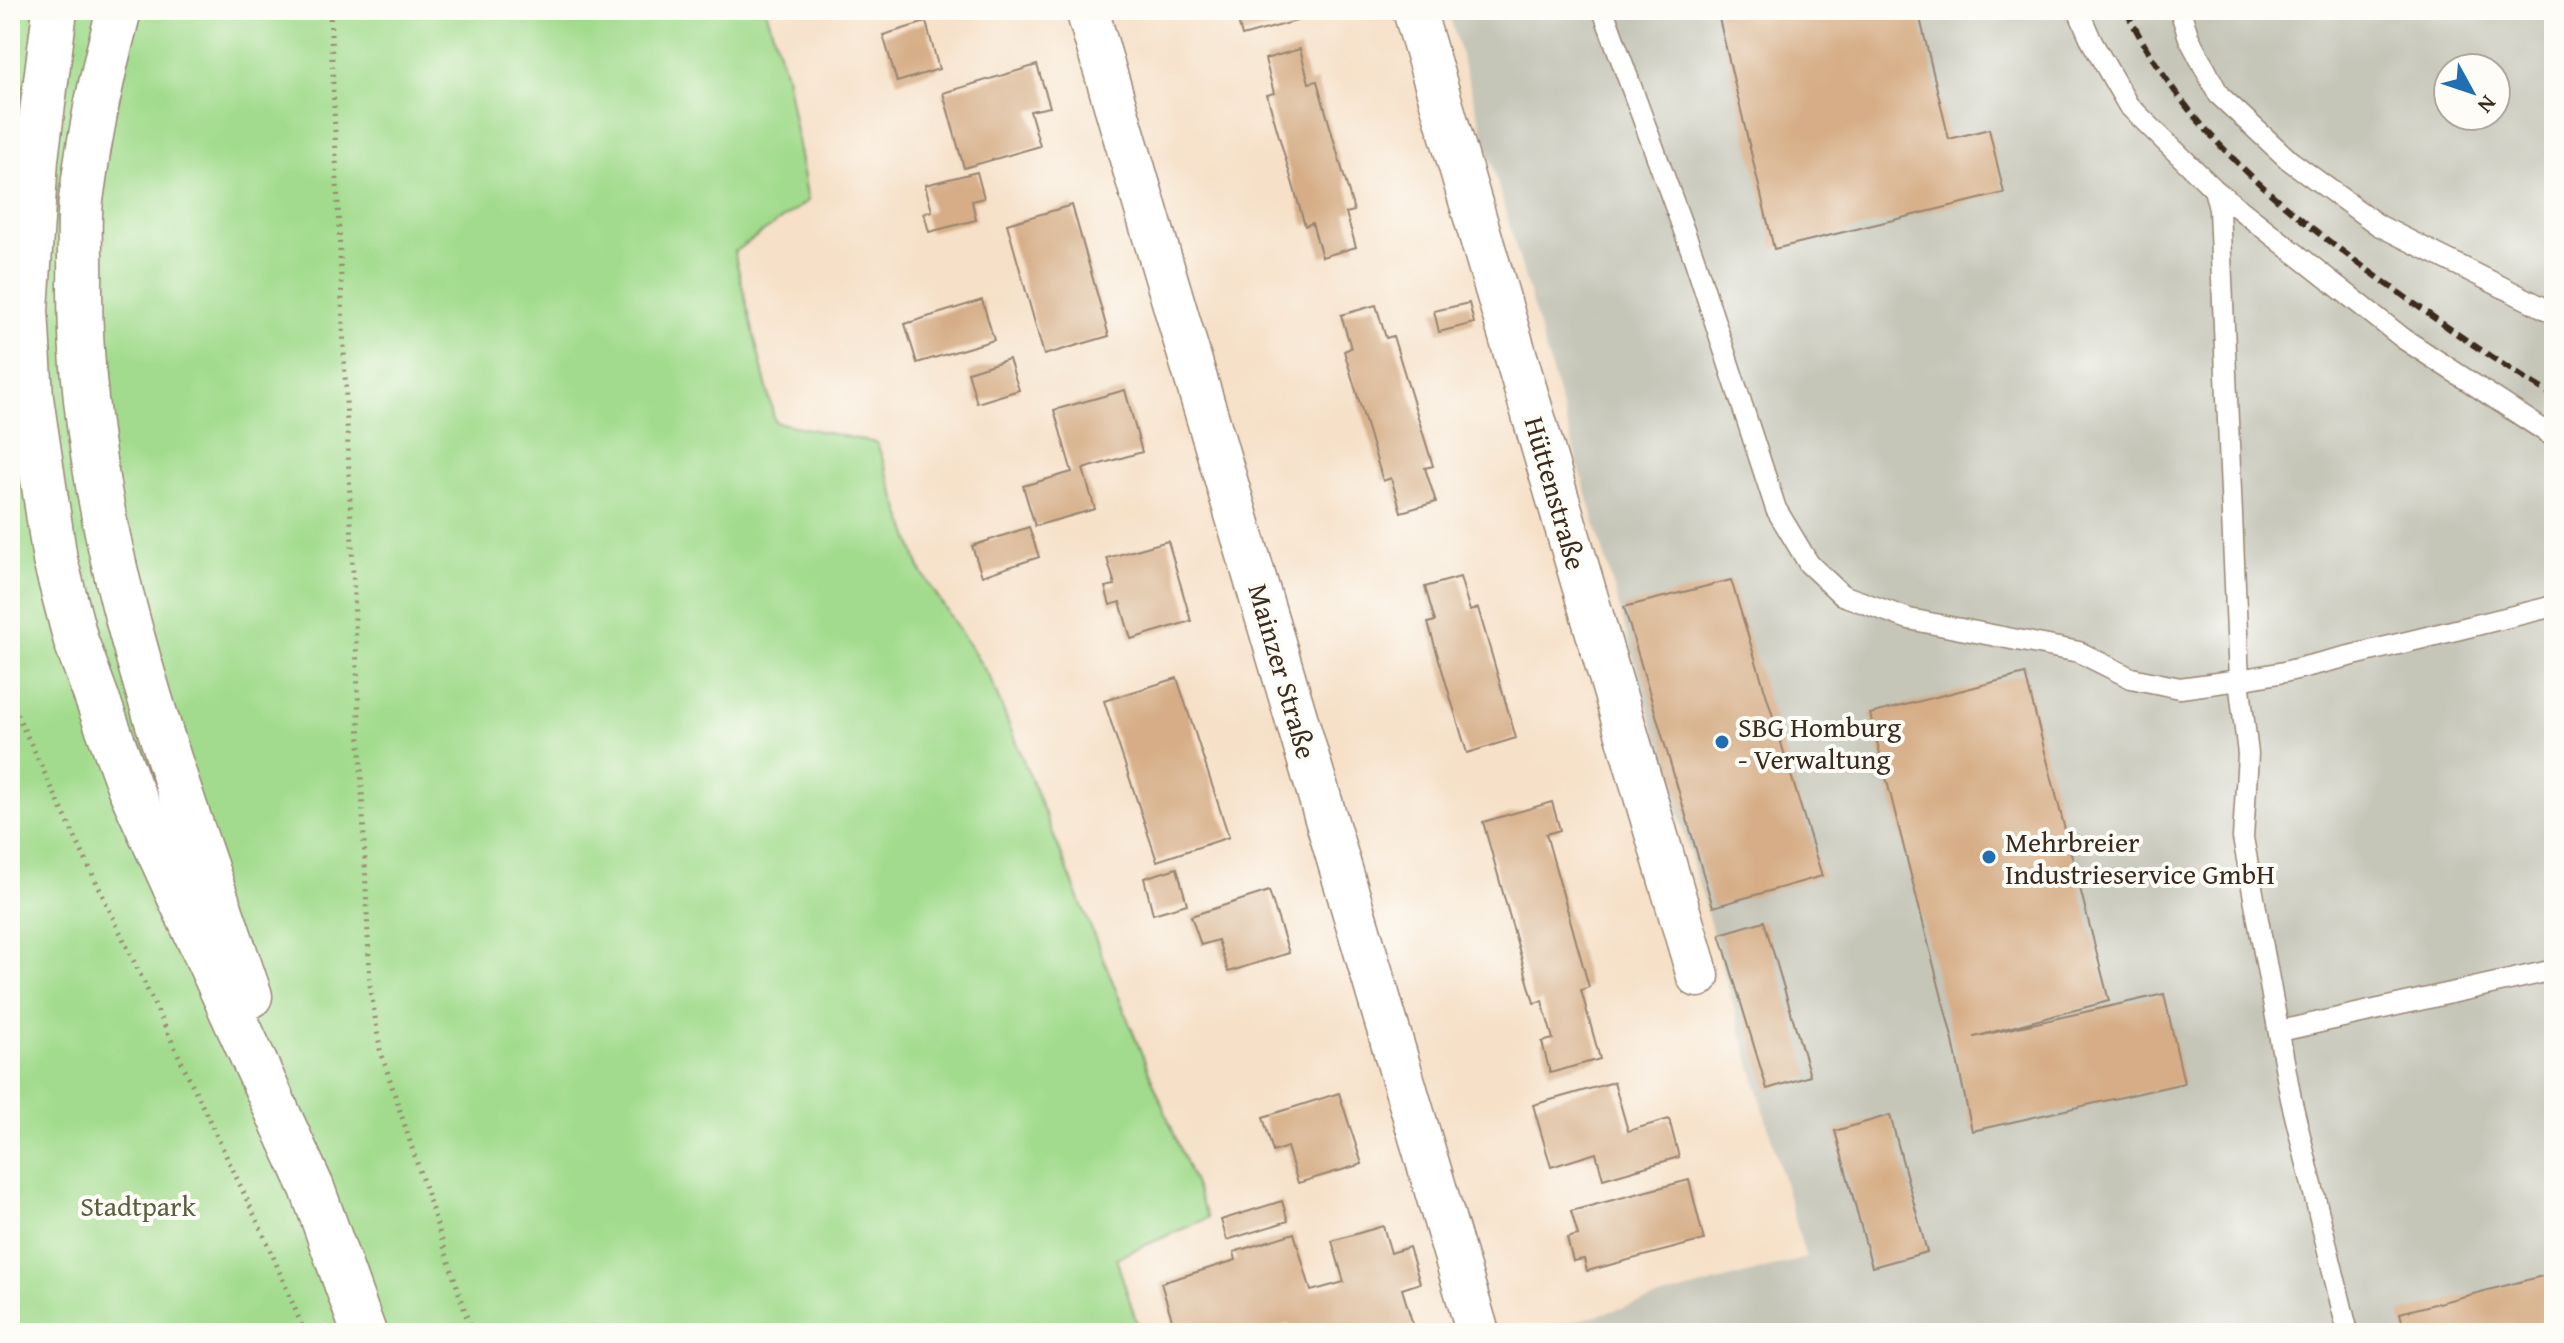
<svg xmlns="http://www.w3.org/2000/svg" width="2564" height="1343" viewBox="0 0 2564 1343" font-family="'Gentium Book Plus',serif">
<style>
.industrial{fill:#c5c5b8;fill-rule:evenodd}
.green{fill:#a2db8d;stroke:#6e8256;stroke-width:2}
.building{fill:#d6ad86}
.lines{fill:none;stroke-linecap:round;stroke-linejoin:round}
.lane-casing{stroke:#988572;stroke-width:23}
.street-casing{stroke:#988572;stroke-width:45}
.secondary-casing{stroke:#988572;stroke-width:47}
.path{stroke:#988572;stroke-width:5;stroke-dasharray:2 6;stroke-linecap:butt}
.lane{stroke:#fff;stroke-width:20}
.street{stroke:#fff;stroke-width:42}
.secondary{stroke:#fff;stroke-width:44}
.rail{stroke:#3b2a1e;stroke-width:6;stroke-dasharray:12 6;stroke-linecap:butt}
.poi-dot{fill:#1f6fb2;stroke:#fdfcf7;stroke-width:3}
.labels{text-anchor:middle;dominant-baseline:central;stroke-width:8;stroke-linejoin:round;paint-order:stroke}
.street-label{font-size:28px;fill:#3b2a1e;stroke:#fdfcf7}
.poi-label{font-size:28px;fill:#3b2a1e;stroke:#fdfcf7;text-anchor:start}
.park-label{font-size:28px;fill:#5a5f3f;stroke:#fdfcf7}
</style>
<rect width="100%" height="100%" fill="#fdfcf7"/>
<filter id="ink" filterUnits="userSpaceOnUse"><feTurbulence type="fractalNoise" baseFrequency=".0125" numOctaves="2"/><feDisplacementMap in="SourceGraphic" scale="16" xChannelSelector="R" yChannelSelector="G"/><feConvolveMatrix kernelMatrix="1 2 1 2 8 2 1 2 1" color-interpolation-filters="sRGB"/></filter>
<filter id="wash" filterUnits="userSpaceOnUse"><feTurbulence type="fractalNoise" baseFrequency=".006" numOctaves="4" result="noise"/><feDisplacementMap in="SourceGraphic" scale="32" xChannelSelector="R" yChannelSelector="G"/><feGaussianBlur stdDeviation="1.8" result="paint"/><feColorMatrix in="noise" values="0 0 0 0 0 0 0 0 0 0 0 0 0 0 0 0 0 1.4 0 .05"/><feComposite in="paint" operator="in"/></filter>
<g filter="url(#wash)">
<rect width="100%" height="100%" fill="#f6e0c7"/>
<path class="industrial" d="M1448,10H2554V1333H1530L1806,1258ZM2448,68H2496V116H2448Z"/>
<path class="green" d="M10,10H766L786,75L808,201L734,252L775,422L877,443L921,571L990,678L1208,1218L1116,1258L1140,1333H10Z"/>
<g id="blocks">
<g class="building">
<path d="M1235,10H1321L1322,14L1242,36Z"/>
<path d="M1717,10H1918L1949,139L1989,129L2004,193L1774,249Z"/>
<path d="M926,22L939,69L897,82L883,35Z"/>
<path d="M1300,49L1309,83L1317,81L1354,211L1346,213L1356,247L1322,257L1312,223L1305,226L1267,95L1274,93L1265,59Z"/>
<path d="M1037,65L1050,107L1030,111L1040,146L964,168L943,93Z"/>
<path d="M977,172L984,198L972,201L976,220L929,232L924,213L932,211L925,185Z"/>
<path d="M1072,205L1109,336L1044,355L1007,224Z"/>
<path d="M982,300L994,340L917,363L905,324Z"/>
<path d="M1469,303L1474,323L1439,332L1434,311Z"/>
<path d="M1376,305L1386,338L1393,336L1433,466L1425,468L1436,502L1401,512L1391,478L1383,481L1344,351L1351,348L1341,315Z"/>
<path d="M1009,359L1019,390L977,403L968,372Z"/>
<path d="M1125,390L1142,452L1083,469L1095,509L1035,526L1023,486L1072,472L1054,410Z"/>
<path d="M1029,527L1039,557L982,576L972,546Z"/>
<path d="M1168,541L1191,621L1131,639L1120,602L1110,605L1105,587L1115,585L1107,558Z"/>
<path d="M1460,577L1470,611L1478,608L1516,738L1467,753L1428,623L1435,621L1425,587Z"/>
<path d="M1731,580L1822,876L1713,907L1624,607Z"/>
<path d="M2025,674L2109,1001L1974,1037L2164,994L2184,1083L1972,1131L1953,1041L1870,714Z"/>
<path d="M1177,678L1229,837L1157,861L1104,701Z"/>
<path d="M1552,802L1560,830L1546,834L1589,987L1581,990L1600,1059L1550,1073L1542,1042L1553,1039L1542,1001L1534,1003L1483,822Z"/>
<path d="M1177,868L1187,904L1153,914L1144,878Z"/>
<path d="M1269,891L1289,953L1228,972L1218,940L1201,945L1191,916Z"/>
<path d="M1764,921L1810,1076L1767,1089L1720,934Z"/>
<path d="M1614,1082L1628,1131L1669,1119L1679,1157L1603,1179L1596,1153L1551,1167L1533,1105Z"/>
<path d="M1339,1093L1362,1164L1298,1183L1287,1147L1273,1152L1263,1117Z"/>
<path d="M1890,1115L1927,1252L1872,1267L1835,1131Z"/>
<path d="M1689,1180L1704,1240L1587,1271L1584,1259L1573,1261L1567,1238L1578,1235L1571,1211Z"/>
<path d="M1282,1201L1288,1221L1227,1240L1221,1220Z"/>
<path d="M1383,1226L1391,1253L1409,1247L1420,1283L1402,1289L1414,1328L1408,1330V1333H1291L1289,1324L1257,1333H1176L1161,1283L1236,1260L1234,1252L1294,1233L1311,1291L1344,1282L1332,1241Z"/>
<path d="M2554,1273V1333H2405L2400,1313Z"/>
</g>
</g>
</g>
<g filter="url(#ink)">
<use href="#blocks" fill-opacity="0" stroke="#988572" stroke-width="2"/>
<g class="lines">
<defs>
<g id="lane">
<path d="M1603,10L1694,258L1776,509L1809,564L1842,595L1909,619L2079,652L2131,678L2180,688L2239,680L2248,754L2243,838L2291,1099L2348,1333"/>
<path d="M2078,10L2092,42L2128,105L2214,189L2404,339L2554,437"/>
<path d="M2180,10L2189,38L2219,95L2289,160L2378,225L2554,313"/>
<path d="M2214,189L2219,209L2239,680L2284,672L2554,606"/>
<path d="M2280,1031L2554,970"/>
</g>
<g id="street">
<path d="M1087,10L1478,1333"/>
<path d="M1414,10L1698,976"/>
</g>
<g id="secondary">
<path d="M55,10L36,159L26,310L31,398L55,560L76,641L129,786L312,1188L364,1333"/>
<path d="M119,10C102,72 89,137 81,200C78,228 81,257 80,285C79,533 171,764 250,996"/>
</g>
</defs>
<use href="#lane" class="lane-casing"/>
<use href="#street" class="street-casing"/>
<use href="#secondary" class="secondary-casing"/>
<g class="path">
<path d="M330,10L370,985L380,1049L472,1333"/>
<path d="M10,700L267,1242L305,1333"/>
</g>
<use href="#lane" class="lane"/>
<use href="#street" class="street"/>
<use href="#secondary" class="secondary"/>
<path class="rail" d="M2126,10C2185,132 2280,207 2387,284C2442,324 2496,362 2554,396"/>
</g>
</g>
<g class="poi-dot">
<circle cx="1722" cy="742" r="8"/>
<circle cx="1989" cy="857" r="8"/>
</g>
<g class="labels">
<g class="street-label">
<text transform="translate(1556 493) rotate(74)">Hüttenstraße</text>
<text transform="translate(1283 671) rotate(74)">Mainzer Straße</text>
</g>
<g class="poi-label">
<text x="1738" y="726">SBG Homburg<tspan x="1738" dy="32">- Verwaltung</tspan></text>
<text x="2005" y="841">Mehrbreier<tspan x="2005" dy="32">Industrieservice GmbH</tspan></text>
</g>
<g class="park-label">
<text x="138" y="1205">Stadtpark</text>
</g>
</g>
<rect width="2564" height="1343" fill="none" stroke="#fdfcf7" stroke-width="40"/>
<g transform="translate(2472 92) rotate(130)"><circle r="38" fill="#fdfcf7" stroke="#afa8a0" stroke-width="2"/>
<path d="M0-6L14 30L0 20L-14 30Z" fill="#1f6fb2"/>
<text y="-12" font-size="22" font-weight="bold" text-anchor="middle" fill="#3b2a1e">N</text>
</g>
</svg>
